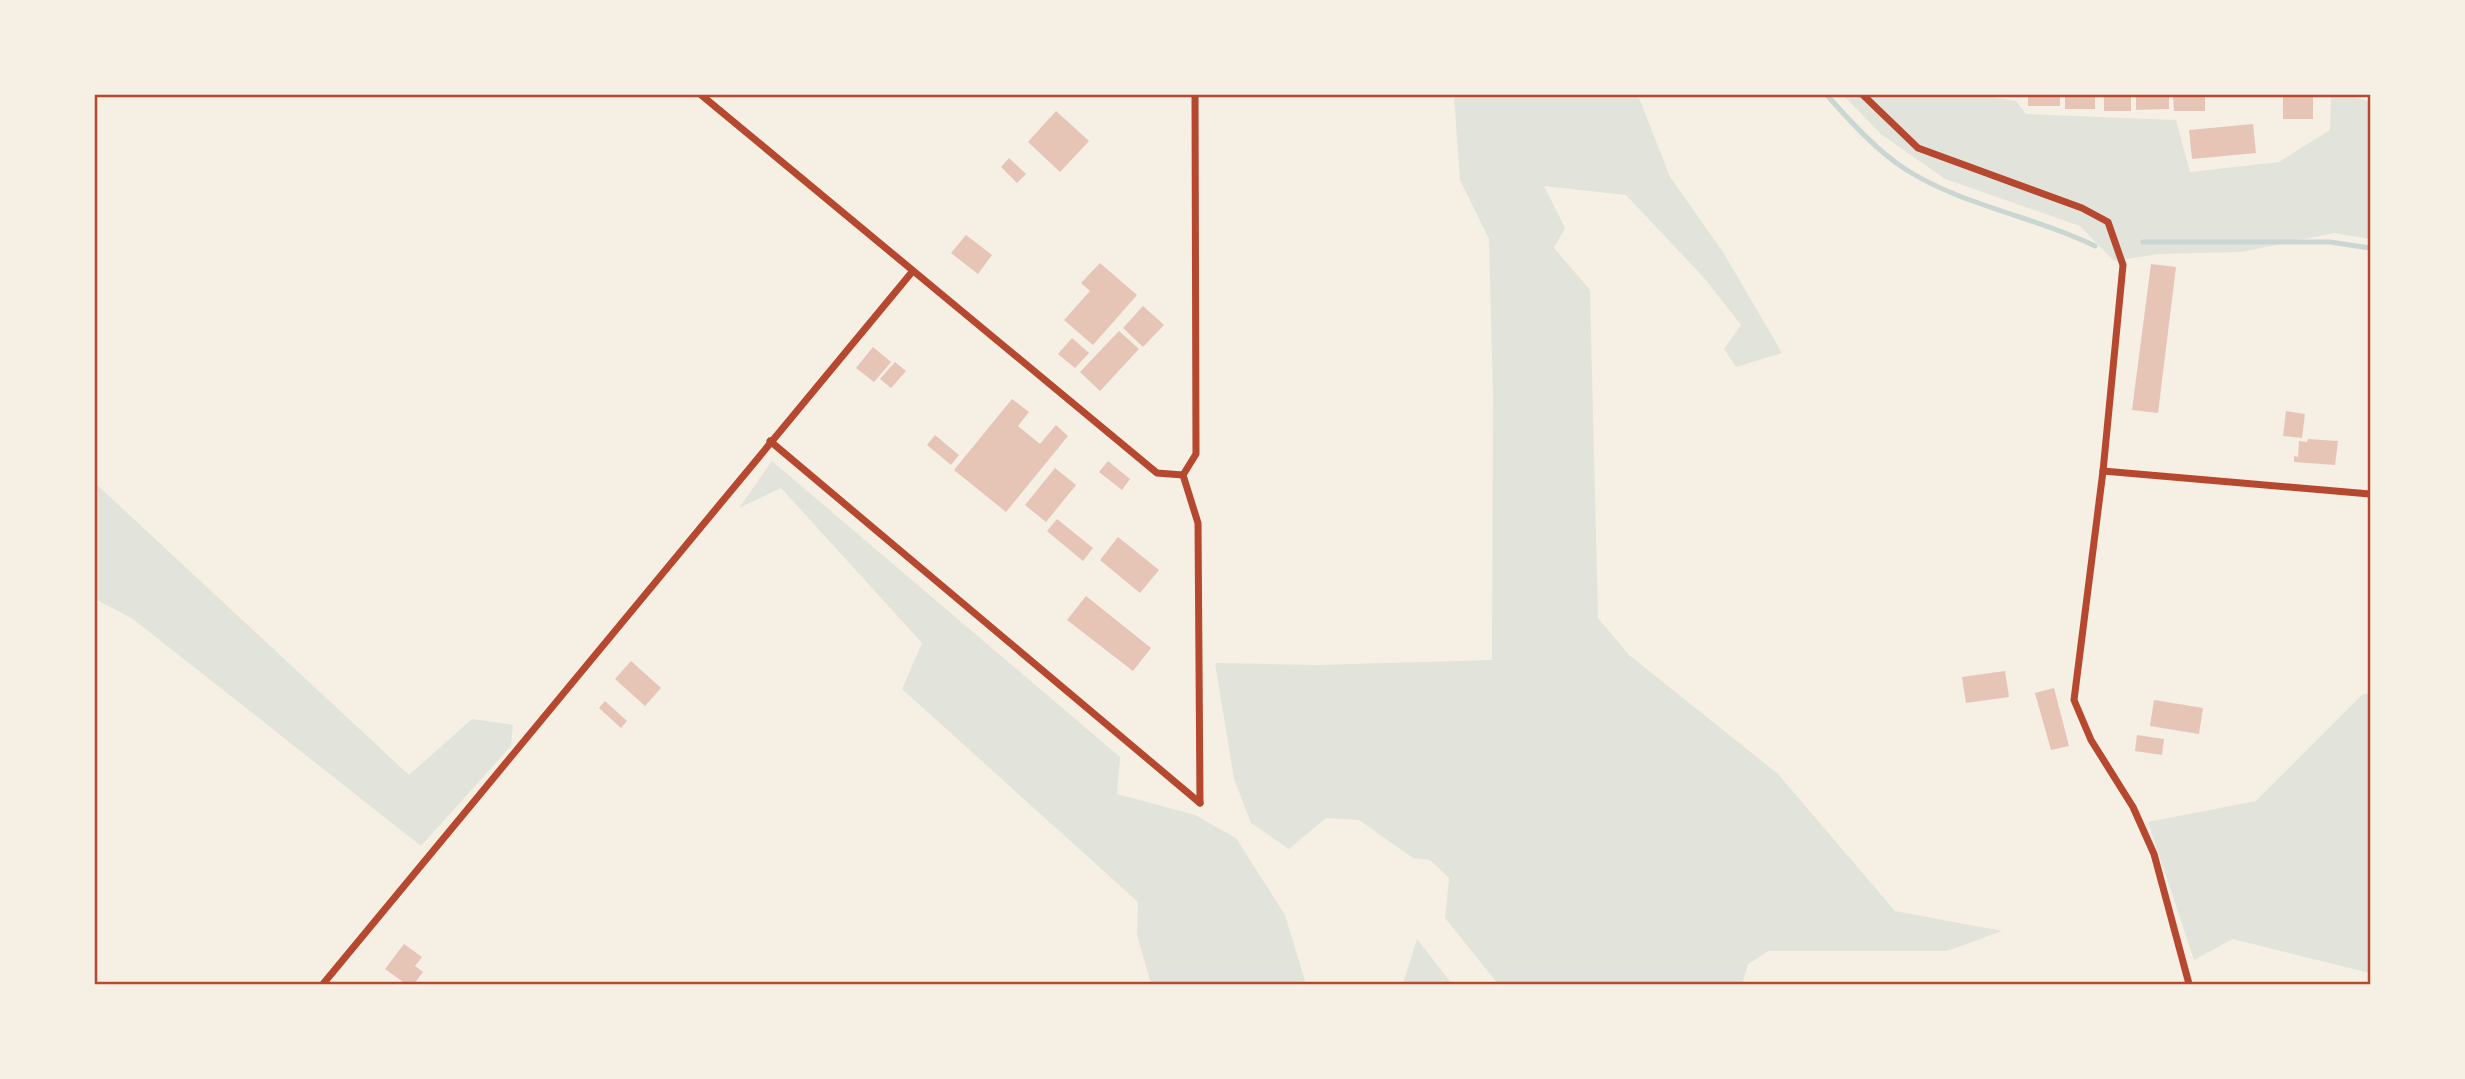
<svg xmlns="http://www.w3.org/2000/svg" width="2465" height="1079" viewBox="0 0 2465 1079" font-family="Helvetica,sans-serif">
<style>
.green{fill:#e2e4dc}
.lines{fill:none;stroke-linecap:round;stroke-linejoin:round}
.stream{stroke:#c9d6d2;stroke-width:5}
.building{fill:#e6c5b7}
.minor{stroke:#b5482f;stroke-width:7}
.neatline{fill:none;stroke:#b5482f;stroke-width:2.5}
</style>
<rect width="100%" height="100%" fill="#f6efe4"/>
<g class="green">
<path d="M1454,95H1638L1670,177L1723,252L1782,353L1736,367L1724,349L1741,325L1705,279L1626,195L1544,186L1565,228L1554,248L1590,290L1598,618L1629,655L1778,774L1895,911L2002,931L1947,951H1769L1748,964L1742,984H1498L1445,918L1449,878L1430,860L1413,858L1359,820L1326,818L1289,849L1251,823L1234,779L1215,663L1317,665L1492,660L1493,395L1489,239L1460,180Z"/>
<path d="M1843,95H1982L2016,101L2026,114L2176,120L2190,172L2279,162L2330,130L2331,95H2350L2370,102V239L2334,233L2241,252L2158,254L2114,261L2080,226L1945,179L1881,134Z"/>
<path d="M772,461L1120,757L1117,794L1195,815L1236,838L1285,915L1306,984H1151L1137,935L1138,902L902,689L922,643L781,488L739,508Z"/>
<path d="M95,483L409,775L472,719L513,725L511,746L421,846L133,619L95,599Z"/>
<path d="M2363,694H2370V973L2233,939L2194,960L2148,822L2256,801Z"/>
<path d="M1417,939L1452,984H1403Z"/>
</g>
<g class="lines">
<g class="stream">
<path d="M1826,94C1849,120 1876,150 1905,169C1963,206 2034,216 2095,246"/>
<path d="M2143,242H2330L2370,248"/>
</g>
</g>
<g class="building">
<rect x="2028" y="94" width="32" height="12"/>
<rect x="2065" y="94" width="30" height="15"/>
<rect x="2104" y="94" width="27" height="17"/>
<path d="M2136,94H2169V109L2136,110Z"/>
<path d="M2173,94H2205V111H2174Z"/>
<rect x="2283" y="94" width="30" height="25"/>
<path d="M1056,111L1089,141L1060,172L1028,142Z"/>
<path d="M2253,124L2256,153L2192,159L2189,130Z"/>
<path d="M1009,158L1026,174L1017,183L1001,167Z"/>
<path d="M966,235L992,255L978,274L951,253Z"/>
<path d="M1100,263L1137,295L1093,345L1064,320L1090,291L1081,283Z"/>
<path d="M2151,264L2176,267L2158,413L2132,410Z"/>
<path d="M1143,306L1164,325L1143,347L1123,328Z"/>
<path d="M1119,331L1139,349L1100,391L1080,372Z"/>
<path d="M1072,338L1089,353L1075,368L1058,354Z"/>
<path d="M873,347L891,362L874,382L856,368Z"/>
<path d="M895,362L906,371L891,388L880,379Z"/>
<path d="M1012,399L1029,412L1018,426L1040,444L1056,425L1068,436L1006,512L954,470Z"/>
<path d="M2286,411L2305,414L2302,438L2283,436Z"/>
<path d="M935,435L959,455L951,465L927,445Z"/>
<path d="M2308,439L2338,441L2335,465L2294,462V456L2298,457L2299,441L2307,442Z"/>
<path d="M1108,461L1130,479L1122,490L1099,472Z"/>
<path d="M1055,468L1076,485L1046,522L1025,505Z"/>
<path d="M1057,519L1093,548L1083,561L1047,531Z"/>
<path d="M1118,537L1159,570L1140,593L1100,560Z"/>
<path d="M1086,596L1151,648L1133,671L1067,620Z"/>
<path d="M631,661L661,688L645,706L615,679Z"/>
<path d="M2005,671L2009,697L1966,703L1962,677Z"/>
<path d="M2054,688L2069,746L2051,750L2035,693Z"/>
<path d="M2154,700L2203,708L2199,734L2150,726Z"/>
<path d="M605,701L627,721L621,728L599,708Z"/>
<path d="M2137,735L2164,739L2162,755L2135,751Z"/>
<path d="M404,944L422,957L415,966L423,972L414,984H406L385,969Z"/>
</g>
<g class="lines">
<g class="minor">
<path d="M700,94L1157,473L1183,475"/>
<path d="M1195,94L1196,454L1183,475L1198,523L1200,803"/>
<path d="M1862,94L1918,148L2082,208L2108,222L2123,265L2103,471L2074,700L2091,740L2133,807L2154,854L2189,984"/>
<path d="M770,441L1200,803"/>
<path d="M2103,471L2370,494"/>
<path d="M323,984L912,272"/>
</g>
</g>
<rect width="2465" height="1079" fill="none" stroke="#f6efe4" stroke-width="192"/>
<rect x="96" y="96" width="2273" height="887" class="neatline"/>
</svg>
